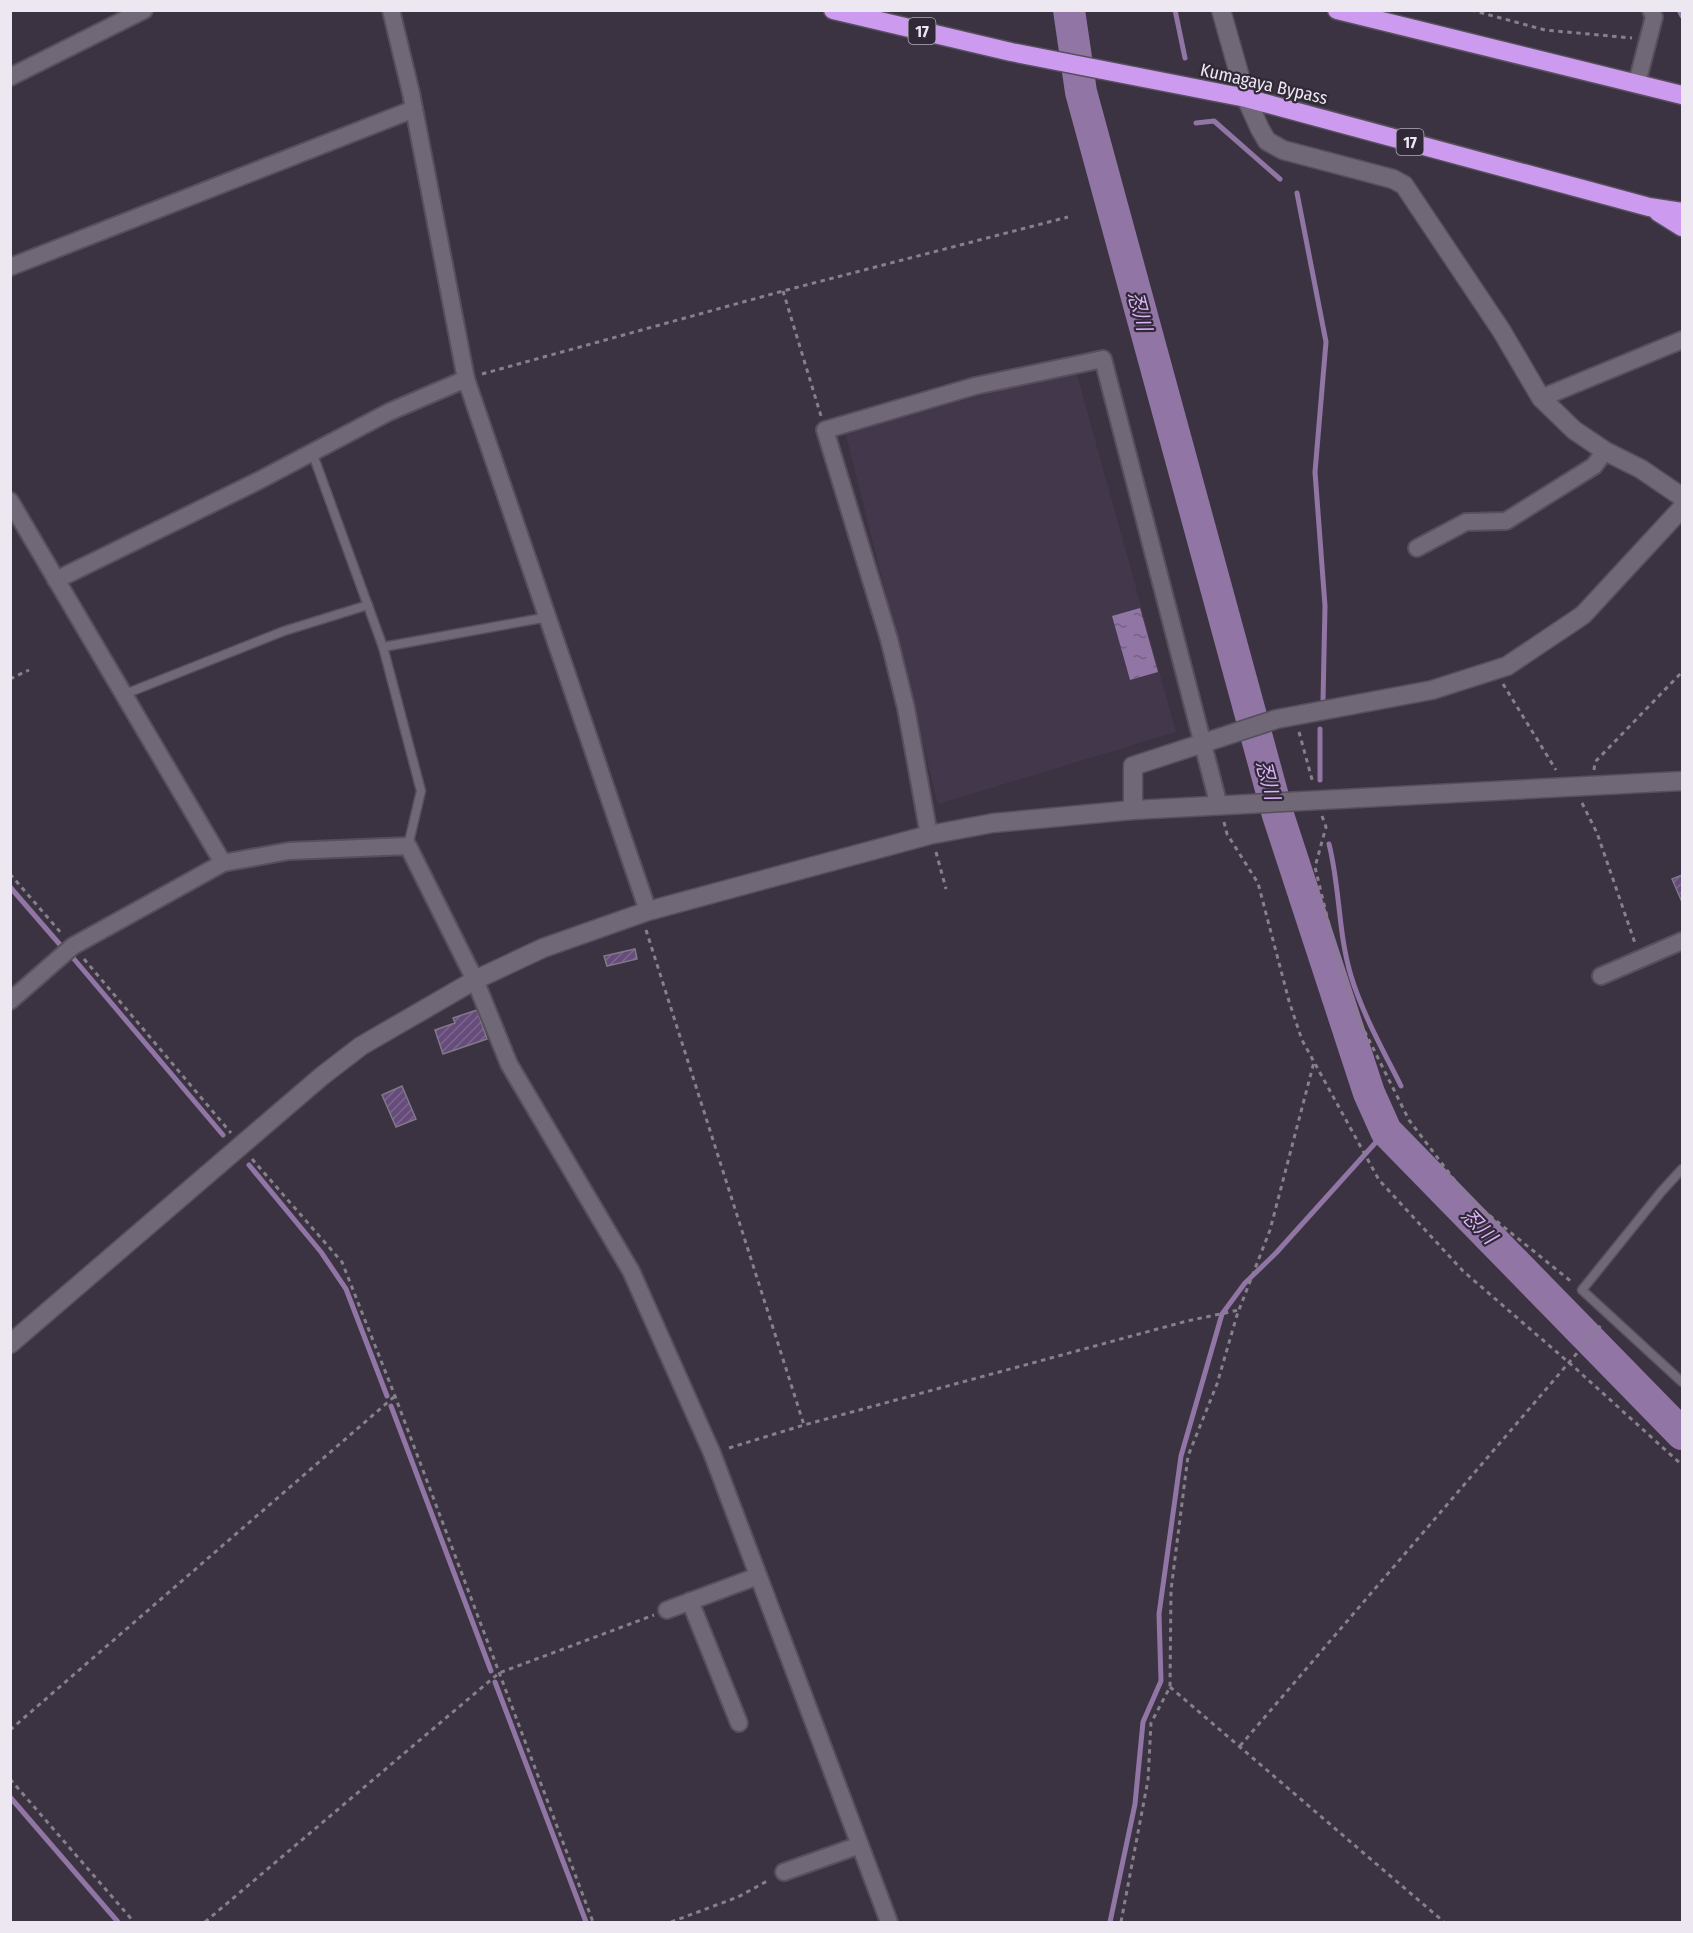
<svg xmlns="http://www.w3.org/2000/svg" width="1693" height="1933" viewBox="0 0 1693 1933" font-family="'Fira Sans Condensed','Noto Sans JP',sans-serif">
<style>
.built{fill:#43374c}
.water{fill:url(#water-ripples)}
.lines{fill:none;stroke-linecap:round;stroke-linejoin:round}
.stream{stroke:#9175a5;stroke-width:5}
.river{stroke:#9175a5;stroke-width:32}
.building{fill:url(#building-hatch);stroke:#817889;stroke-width:1.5}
.lane-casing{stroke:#574f5c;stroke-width:11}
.street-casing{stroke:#574f5c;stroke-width:20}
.secondary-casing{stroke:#574f5c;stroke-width:21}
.highway-casing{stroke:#574f5c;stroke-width:21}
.path{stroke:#87808c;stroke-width:3;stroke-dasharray:4.5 4.5;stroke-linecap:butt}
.lane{stroke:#706777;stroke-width:8}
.street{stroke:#706777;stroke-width:16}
.secondary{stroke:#706777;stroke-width:18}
.highway{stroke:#cc9bef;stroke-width:18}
.labels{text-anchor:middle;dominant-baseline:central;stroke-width:4.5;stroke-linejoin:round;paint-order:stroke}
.shield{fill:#312937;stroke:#b4aeb9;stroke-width:1.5}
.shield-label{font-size:16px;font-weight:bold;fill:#ece7f1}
.street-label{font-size:18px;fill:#ece7f1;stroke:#312937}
.water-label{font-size:20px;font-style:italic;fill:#dcb3fb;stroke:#312937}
</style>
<defs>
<pattern id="water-ripples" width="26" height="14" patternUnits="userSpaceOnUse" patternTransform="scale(1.5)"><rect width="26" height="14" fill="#9175a5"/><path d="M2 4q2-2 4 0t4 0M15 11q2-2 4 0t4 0" fill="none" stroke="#736280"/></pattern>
<pattern id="building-hatch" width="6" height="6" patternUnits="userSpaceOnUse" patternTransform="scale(1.5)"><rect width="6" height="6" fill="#664c7a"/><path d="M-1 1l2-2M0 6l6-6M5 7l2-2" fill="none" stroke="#7c668d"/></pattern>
</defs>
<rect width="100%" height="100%" fill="#3b3341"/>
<path class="built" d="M1076,371L1176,732L938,804L845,431Z"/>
<path class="water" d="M1140,608L1158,672L1130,680L1112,616Z"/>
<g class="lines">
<g class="stream">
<path d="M1175,10L1185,58"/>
<path d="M1679,10L1682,16"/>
<path d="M1196,123L1214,121L1280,179"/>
<path d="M1297,193L1326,342L1315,472L1325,606L1323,701"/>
<path d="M1320,729V780"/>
<path d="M1329,844C1340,887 1338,933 1351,976C1363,1015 1383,1050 1401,1086"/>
<path d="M10,887L62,947"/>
<path d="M74,959L223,1135"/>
<path d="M249,1165L321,1252L346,1289L387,1396"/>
<path d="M391,1406L491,1671"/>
<path d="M495,1682L586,1922"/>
<path d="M10,1797L118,1922"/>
<path d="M1110,1922L1135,1804L1143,1722L1161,1681L1159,1614L1181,1456L1222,1314L1245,1283L1276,1253L1386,1131"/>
</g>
<path class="river" d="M1069,10L1081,92L1278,815L1369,1093L1386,1131L1682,1434"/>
</g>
<g class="building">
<path d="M1682,875V902L1672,879Z"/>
<path d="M635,949L637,959L607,966L604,956Z"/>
<path d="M477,1010L487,1039L443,1054L435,1030L455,1023L453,1018Z"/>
<path d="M402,1086L416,1119L396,1127L382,1095Z"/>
</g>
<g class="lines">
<defs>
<g id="lane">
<path d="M312,452L383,647L421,791L408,846"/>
<path d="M383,647L548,617"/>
<path d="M125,694L284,631L368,605"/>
<path d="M1682,1169L1661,1192L1582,1290L1682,1382"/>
</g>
<g id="street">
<path d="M391,10L411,93L466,379L648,911"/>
<path d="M10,77L144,10"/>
<path d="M1637,83L1654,17L1651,10"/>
<path d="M10,267L414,109"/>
<path d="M1541,398L1682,340"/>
<path d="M10,501L223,863L289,851L408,846L475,980L509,1064L631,1271L712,1453L889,1922"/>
<path d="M1417,548L1466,522L1506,521L1594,466L1605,451"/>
<path d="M56,580L258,481L389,412L466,379"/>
<path d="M929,835L906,708L889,639L825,430L975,386L1103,359L1219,806"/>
<path d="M1601,976L1682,941"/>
<path d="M10,1001L73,946L223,863"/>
<path d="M690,1601L739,1723"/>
<path d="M667,1610L758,1576"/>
<path d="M784,1872L860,1845"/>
</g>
<g id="secondary">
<path d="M1221,10L1246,98L1260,129L1267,141L1283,150L1393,179L1404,185L1501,330L1541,398L1574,430L1605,451L1641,469L1682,497"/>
<path d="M1133,810V766L1277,719L1432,690L1507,666L1583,615L1682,508"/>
<path d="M10,1344L322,1076L361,1046L475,980L543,948L648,911L929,835L993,823L1133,810L1682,781"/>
</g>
<g id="highway">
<path d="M833,10L1011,52L1246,98L1649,207L1682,212"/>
<path d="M1337,10L1682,95"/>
<path d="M1658,212L1682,227"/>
</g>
</defs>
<use href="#lane" class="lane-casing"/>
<use href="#street" class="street-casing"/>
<use href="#secondary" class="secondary-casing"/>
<use href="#highway" class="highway-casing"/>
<g class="path">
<path d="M1471,10L1545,30L1632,38"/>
<path d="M783,291L821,416"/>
<path d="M482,374L783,291L1068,217"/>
<path d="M10,679L29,670"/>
<path d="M1503,684L1556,770"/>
<path d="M1299,732L1313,783"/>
<path d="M1594,770L1595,762L1682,672"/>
<path d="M1582,803L1597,833L1635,943"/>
<path d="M1322,816L1326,827L1315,867L1338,962L1359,1020L1409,1120L1468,1198L1573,1283"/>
<path d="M1224,822L1227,834L1258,883L1289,1001L1302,1040L1379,1180L1463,1271L1574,1367L1682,1465"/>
<path d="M936,852L946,889"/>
<path d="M10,874L62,934"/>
<path d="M646,930L804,1425"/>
<path d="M84,959L231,1133"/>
<path d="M252,1159L342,1262L395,1396L593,1922"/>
<path d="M729,1448L804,1425L1187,1321L1239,1310"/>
<path d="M1170,1687L1444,1922"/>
<path d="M10,1730L395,1396"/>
<path d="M1240,1746L1602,1324"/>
<path d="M10,1779L134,1922"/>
<path d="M205,1922L499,1673L654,1615"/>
<path d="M671,1922L738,1897L769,1880"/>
<path d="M1121,1922L1148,1780L1151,1723L1170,1687L1171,1590L1188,1456L1217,1384L1237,1315L1270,1230L1314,1062"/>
</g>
<use href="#lane" class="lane"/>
<use href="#street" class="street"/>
<use href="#secondary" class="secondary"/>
<use href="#highway" class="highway"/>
</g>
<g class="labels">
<g class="shield">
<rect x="908.5" y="18" width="27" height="26" rx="4.5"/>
<rect x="1396.5" y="129" width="27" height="26" rx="4.5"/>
</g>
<g class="shield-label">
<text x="922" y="31">17</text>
<text x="1410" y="142">17</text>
</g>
<g class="street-label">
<text transform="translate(1264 84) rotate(13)">Kumagaya Bypass</text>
</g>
<g class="water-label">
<text transform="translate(1140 311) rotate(75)">忍川</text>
<text transform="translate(1268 780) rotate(75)">忍川</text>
<text transform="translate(1479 1226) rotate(46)">忍川</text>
</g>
</g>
<rect width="1693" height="1933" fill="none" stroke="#ece7f1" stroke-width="24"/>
</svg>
